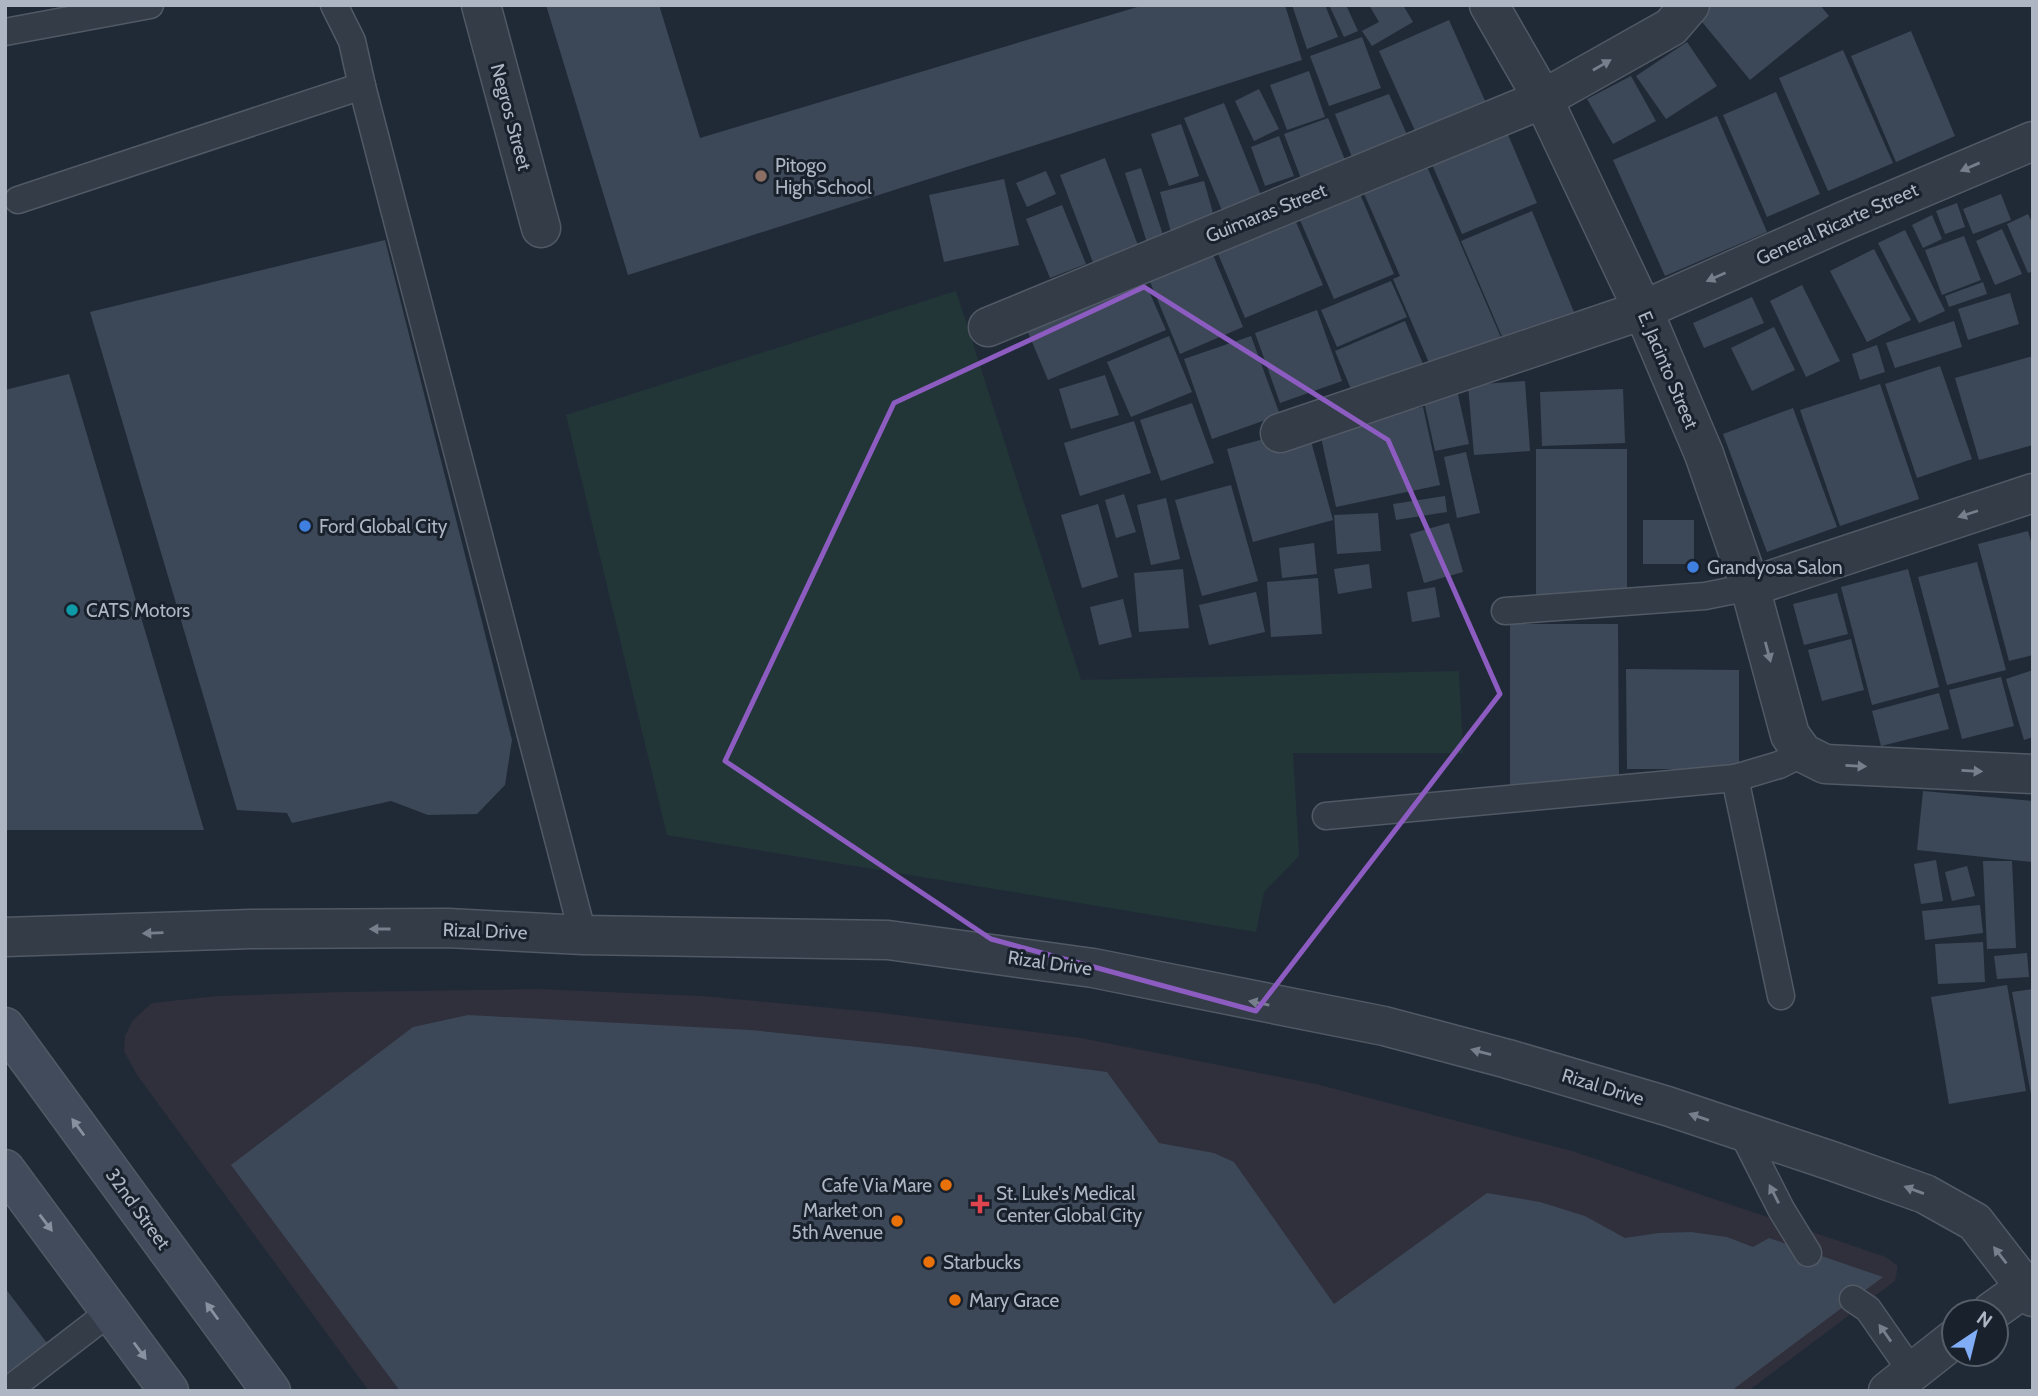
<svg xmlns="http://www.w3.org/2000/svg" width="2038" height="1396" viewBox="0 0 2038 1396" font-family="Cabin,sans-serif">
<style>
.medical{fill:#302f3c}
.green{fill:#223638}
.building{fill:#3c4857}
.lines{fill:none;stroke-linecap:round;stroke-linejoin:round}
.lane-casing{stroke:#515965;stroke-width:29}
.street-casing{stroke:#515965;stroke-width:41}
.secondary-casing{stroke:#515965;stroke-width:41}
.lane{stroke:#343c48;stroke-width:26}
.street{stroke:#343c48;stroke-width:38}
.secondary{stroke:#424b5b;stroke-width:38}
.oneway{fill:#777f8c}
.oneway2{fill:#88919f}
.marked{fill:none;stroke:#8d5cc1;stroke-width:5;stroke-linejoin:round}
.education-dot{fill:#8d6e63;stroke:#19212c;stroke-width:2.5}
.shop-dot{fill:#3f7fe0;stroke:#19212c;stroke-width:2.5}
.culture-dot{fill:#0f9aa8;stroke:#19212c;stroke-width:2.5}
.food-dot{fill:#e8710a;stroke:#19212c;stroke-width:2.5}
.health-dot{fill:#e0444e;stroke:#19212c;stroke-width:2.5}
.labels{text-anchor:middle;dominant-baseline:central;stroke-width:6;stroke-linejoin:round;paint-order:stroke}
.street-label{font-size:19px;fill:#aeb6c4;stroke:#19212c}
.poi-label{font-size:19px;fill:#aeb6c4;stroke:#19212c;text-anchor:start}
</style>
<rect width="100%" height="100%" fill="#202a37"/>
<path class="medical" d="M538,989L702,996L874,1012L1081,1038L1316,1084L1572,1151L1886,1257L1898,1266L1895,1281L1748,1391H369L137,1075L124,1051L125,1036L133,1020L152,1003L217,996L342,992Z"/>
<path class="green" d="M956,291L1081,680L1459,671L1463,753H1293L1299,856L1264,892L1256,932L667,835L566,415Z"/>
<g class="building">
<path d="M546,5H659L700,138L1144,5H1285L1302,60L628,275Z"/>
<path d="M1292,5H1325L1338,37L1307,49Z"/>
<path d="M1329,5H1346L1358,31L1344,37Z"/>
<path d="M1369,5H1403L1413,22L1372,46L1362,31L1379,22Z"/>
<path d="M1712,5H1820L1829,16L1750,80L1698,17Z"/>
<path d="M1449,20L1490,112L1421,144L1379,51Z"/>
<path d="M1911,31L1955,136L1896,162L1851,56Z"/>
<path d="M1362,37L1381,88L1329,106L1310,56Z"/>
<path d="M1687,42L1717,86L1666,119L1636,76Z"/>
<path d="M1843,50L1893,163L1828,191L1779,78Z"/>
<path d="M1309,71L1325,117L1287,130L1270,85Z"/>
<path d="M1631,76L1656,121L1613,144L1587,99Z"/>
<path d="M1259,89L1279,129L1254,141L1235,101Z"/>
<path d="M1776,92L1820,194L1767,217L1723,115Z"/>
<path d="M1389,94L1412,146L1357,170L1335,114Z"/>
<path d="M1224,103L1267,210L1228,225L1184,118Z"/>
<path d="M1717,116L1767,232L1665,276L1613,160Z"/>
<path d="M1328,118L1352,177L1307,194L1284,134Z"/>
<path d="M1181,124L1199,176L1169,186L1151,134Z"/>
<path d="M1506,130L1537,203L1462,234L1431,162Z"/>
<path d="M1279,136L1294,176L1265,186L1251,147Z"/>
<path d="M1105,158L1142,256L1097,273L1060,175Z"/>
<path d="M1425,162L1503,342L1433,372L1393,279L1400,276L1362,189Z"/>
<path d="M1141,168L1166,244L1149,249L1125,173Z"/>
<path d="M1046,171L1056,194L1027,207L1016,183Z"/>
<path d="M1004,179L1019,245L944,262L929,195Z"/>
<path d="M1204,181L1218,231L1174,243L1160,192Z"/>
<path d="M1360,194L1394,274L1334,299L1300,220Z"/>
<path d="M2001,194L2011,220L1973,234L1963,209Z"/>
<path d="M1957,203L1965,227L1945,234L1936,211Z"/>
<path d="M1062,205L1086,264L1050,278L1026,219Z"/>
<path d="M1532,211L1574,312L1504,341L1461,241Z"/>
<path d="M2028,214L2033,224V271L2028,273L2007,224Z"/>
<path d="M1293,215L1323,285L1245,318L1216,249Z"/>
<path d="M1932,215L1942,239L1923,248L1912,225Z"/>
<path d="M2002,229L2022,274L1995,285L1976,241Z"/>
<path d="M1905,230L1945,311L1919,323L1878,243Z"/>
<path d="M1964,236L1981,280L1942,295L1925,250Z"/>
<path d="M385,240L512,740L505,785L477,814L428,815L391,801L292,823L287,813L237,810L90,312Z"/>
<path d="M1874,249L1911,320L1867,342L1830,271Z"/>
<path d="M1211,250L1243,327L1180,354L1148,277Z"/>
<path d="M1144,280L1166,330L1048,380L1027,330Z"/>
<path d="M1391,281L1407,317L1337,347L1321,310Z"/>
<path d="M1983,282L1987,294L1949,307L1945,296Z"/>
<path d="M1802,285L1840,361L1806,377L1770,301Z"/>
<path d="M2010,293L2019,324L1968,340L1958,309Z"/>
<path d="M1752,297L1764,323L1704,348L1693,323Z"/>
<path d="M1317,310L1342,381L1280,403L1255,333Z"/>
<path d="M1405,321L1426,371L1356,401L1335,351Z"/>
<path d="M1954,321L1962,347L1895,368L1886,343Z"/>
<path d="M1774,327L1795,370L1752,391L1731,348Z"/>
<path d="M1169,336L1192,392L1131,417L1107,362Z"/>
<path d="M1251,336L1280,415L1212,439L1184,359Z"/>
<path d="M1877,345L1885,372L1860,380L1852,354Z"/>
<path d="M2033,356V445L1979,460L1955,378Z"/>
<path d="M1940,366L1972,459L1917,478L1885,384Z"/>
<path d="M69,374L204,830H5V390Z"/>
<path d="M1105,375L1119,415L1071,429L1059,389Z"/>
<path d="M1525,381L1530,451L1474,455L1468,385Z"/>
<path d="M1880,384L1919,499L1840,526L1800,410Z"/>
<path d="M1623,389L1625,443L1542,446L1540,392Z"/>
<path d="M1457,390L1469,444L1435,451L1423,397Z"/>
<path d="M1192,403L1214,463L1161,481L1140,420Z"/>
<path d="M1423,407L1440,485L1336,507L1319,428Z"/>
<path d="M1793,408L1837,527L1767,552L1723,434Z"/>
<path d="M1134,421L1151,473L1080,496L1064,443Z"/>
<path d="M1307,427L1333,520L1253,542L1227,449Z"/>
<rect x="1536" y="449" width="91" height="145"/>
<path d="M1466,452L1480,513L1457,518L1444,457Z"/>
<path d="M1231,485L1258,581L1202,596L1175,500Z"/>
<path d="M1124,494L1136,532L1116,538L1105,500Z"/>
<path d="M1445,496L1447,512L1396,520L1393,504Z"/>
<path d="M1166,498L1180,559L1151,565L1137,505Z"/>
<path d="M1098,504L1118,577L1082,588L1061,515Z"/>
<path d="M1378,513L1381,551L1337,554L1334,515Z"/>
<rect x="1643" y="520" width="51" height="44"/>
<path d="M1449,523L1463,572L1424,583L1410,534Z"/>
<path d="M2028,531L2033,549V655L2009,661L1978,544Z"/>
<path d="M1314,543L1317,574L1282,578L1279,548Z"/>
<path d="M1977,562L2006,670L1947,685L1918,577Z"/>
<path d="M1369,564L1372,588L1338,594L1334,569Z"/>
<path d="M1183,569L1189,628L1139,632L1134,573Z"/>
<path d="M1908,569L1939,687L1872,705L1841,587Z"/>
<path d="M1318,578L1322,634L1271,637L1267,582Z"/>
<path d="M1435,587L1440,617L1412,622L1407,592Z"/>
<path d="M1256,592L1265,632L1209,645L1199,605Z"/>
<path d="M1837,593L1848,634L1804,645L1793,604Z"/>
<path d="M1123,599L1132,637L1099,645L1090,607Z"/>
<path d="M1510,624H1618L1619,785H1510Z"/>
<path d="M1851,639L1864,690L1822,701L1808,650Z"/>
<path d="M1626,669L1739,670V769H1627Z"/>
<path d="M2033,670V737L2024,740L2006,679Z"/>
<path d="M2001,677L2014,726L1962,739L1949,690Z"/>
<path d="M1939,693L1949,729L1881,746L1872,711Z"/>
<path d="M1923,791L2033,801L2032,862L1917,850Z"/>
<path d="M1936,860L1943,901L1921,904L1914,864Z"/>
<path d="M1983,861H2012L2016,948L1987,949Z"/>
<path d="M1967,866L1975,896L1952,901L1945,872Z"/>
<path d="M1980,905L1983,933L1925,940L1922,911Z"/>
<path d="M1983,942L1985,982L1938,984L1935,944Z"/>
<path d="M2027,953L2029,977L1997,979L1994,956Z"/>
<path d="M2007,985L2026,1091L1949,1104L1931,997Z"/>
<path d="M2033,989V1094H2031L2012,992Z"/>
<path d="M468,1015L751,1030L917,1047L1107,1072L1159,1143L1214,1153L1234,1162L1334,1304L1487,1193L1540,1202L1585,1216L1625,1238L1658,1233L1691,1232L1727,1237L1753,1247L1769,1238L1883,1277L1731,1391H400L231,1165L413,1027Z"/>
<path d="M5,1288L47,1343L5,1374Z"/>
</g>
<g class="lines">
<defs>
<g id="lane">
<path d="M334,5L352,41L362,86L583,935"/>
<path d="M5,32L150,5"/>
<path d="M18,200L362,86"/>
<path d="M1505,611L1705,596L1750,587"/>
<path d="M1735,778L1781,996"/>
<path d="M1326,816L1735,778L1779,765L1803,753"/>
<path d="M1742,1132L1781,1209L1808,1253"/>
<path d="M1853,1299L1868,1309L1912,1372"/>
<path d="M7,1391L111,1311"/>
</g>
<g id="street">
<path d="M481,5L541,228"/>
<path d="M1489,5L1543,99L1643,310L1704,454L1750,587L1790,735L1803,753L1825,764L2033,774"/>
<path d="M988,327L1543,99L1671,27L1690,5"/>
<path d="M1280,433L1643,310L1846,220L2033,141"/>
<path d="M1750,587L2033,493"/>
<path d="M5,937L251,929L448,928L583,935L888,940L1093,968L1384,1026L1508,1059L1667,1106L1832,1161L1925,1194L1975,1222L2033,1297"/>
<path d="M1991,1312L2033,1282"/>
<path d="M1888,1391L1954,1339"/>
</g>
<g id="secondary">
<path d="M5,1027L271,1391"/>
<path d="M5,1169L169,1391"/>
</g>
</defs>
<use href="#lane" class="lane-casing"/>
<use href="#street" class="street-casing"/>
<use href="#secondary" class="secondary-casing"/>
<use href="#lane" class="lane"/>
<use href="#street" class="street"/>
<use href="#secondary" class="secondary"/>
</g>
<defs><path id="oneway-solid" d="M-6-.8H1V-3.2L6.5 0L1 3.2V.8H-6Z" transform="scale(1.75)"/></defs>
<g class="oneway">
<use href="#oneway-solid" transform="translate(1602 65) rotate(-30)"/>
<use href="#oneway-solid" transform="translate(1970 167) rotate(157)"/>
<use href="#oneway-solid" transform="translate(1716 277) rotate(156)"/>
<use href="#oneway-solid" transform="translate(1968 514) rotate(162)"/>
<use href="#oneway-solid" transform="translate(1768 652) rotate(75)"/>
<use href="#oneway-solid" transform="translate(1856 766) rotate(3)"/>
<use href="#oneway-solid" transform="translate(1972 771) rotate(3)"/>
<use href="#oneway-solid" transform="translate(380 929) rotate(180)"/>
<use href="#oneway-solid" transform="translate(153 933) rotate(178)"/>
<use href="#oneway-solid" transform="translate(1259 1003) rotate(-169)"/>
<use href="#oneway-solid" transform="translate(1481 1052) rotate(-165)"/>
<use href="#oneway-solid" transform="translate(1699 1117) rotate(-161)"/>
<use href="#oneway-solid" transform="translate(1914 1190) rotate(-160)"/>
<use href="#oneway-solid" transform="translate(1774 1194) rotate(-117)"/>
<use href="#oneway-solid" transform="translate(2000 1255) rotate(-128)"/>
<use href="#oneway-solid" transform="translate(1885 1333) rotate(-125)"/>
</g>
<g class="oneway2">
<use href="#oneway-solid" transform="translate(78 1127) rotate(-126)"/>
<use href="#oneway-solid" transform="translate(46 1223) rotate(53)"/>
<use href="#oneway-solid" transform="translate(212 1311) rotate(-126)"/>
<use href="#oneway-solid" transform="translate(140 1351) rotate(54)"/>
</g>
<path class="marked" d="M1144,287L1388,440L1500,694L1256,1011L991,939L725,761L894,403Z"/>
<circle class="education-dot" cx="761" cy="176" r="7"/>
<g class="shop-dot">
<circle cx="305" cy="526" r="7"/>
<circle cx="1693" cy="567" r="7"/>
</g>
<circle class="culture-dot" cx="72" cy="610" r="7"/>
<g class="food-dot">
<circle cx="946" cy="1185" r="7"/>
<circle cx="897" cy="1221" r="7"/>
<circle cx="929" cy="1262" r="7"/>
<circle cx="955" cy="1300" r="7"/>
</g>
<path class="health-dot" d="M976.5 1193.5h7v7h7v7h-7v7h-7v-7h-7v-7h7z"/>
<g class="labels">
<g class="street-label">
<text transform="translate(511 117) rotate(75)">Negros Street</text>
<text transform="translate(1266 213) rotate(-22)">Guimaras Street</text>
<text transform="translate(1837 224) rotate(-24)">General Ricarte Street</text>
<text transform="translate(1668 370) rotate(67)">E. Jacinto Street</text>
<text transform="translate(485 931) rotate(2)">Rizal Drive</text>
<text transform="translate(1050 963) rotate(8)">Rizal Drive</text>
<text transform="translate(1603 1087) rotate(17)">Rizal Drive</text>
<text transform="translate(138 1209) rotate(54)">32nd Street</text>
</g>
<g class="poi-label">
<text x="775" y="165">Pitogo<tspan x="775" dy="22">High School</tspan></text>
<text x="319" y="526">Ford Global City</text>
<text x="1707" y="567">Grandyosa Salon</text>
<text x="86" y="610">CATS Motors</text>
<text x="932" y="1185" text-anchor="end">Cafe Via Mare</text>
<text x="996" y="1193">St. Luke's Medical<tspan x="996" dy="22">Center Global City</tspan></text>
<text x="883" y="1210" text-anchor="end">Market on<tspan x="883" dy="22">5th Avenue</tspan></text>
<text x="943" y="1262">Starbucks</text>
<text x="969" y="1300">Mary Grace</text>
</g>
</g>
<rect width="2038" height="1396" fill="none" stroke="#aeb6c4" stroke-width="14"/>
<g transform="translate(1975 1333) rotate(35)"><circle r="33" fill="#19212c" stroke="#555d69" stroke-width="2"/>
<path d="M0-5L12 26L0 18L-12 26Z" fill="#81adf7"/>
<text y="-10" font-size="19" font-weight="bold" text-anchor="middle" fill="#aeb6c4">N</text>
</g>
</svg>
